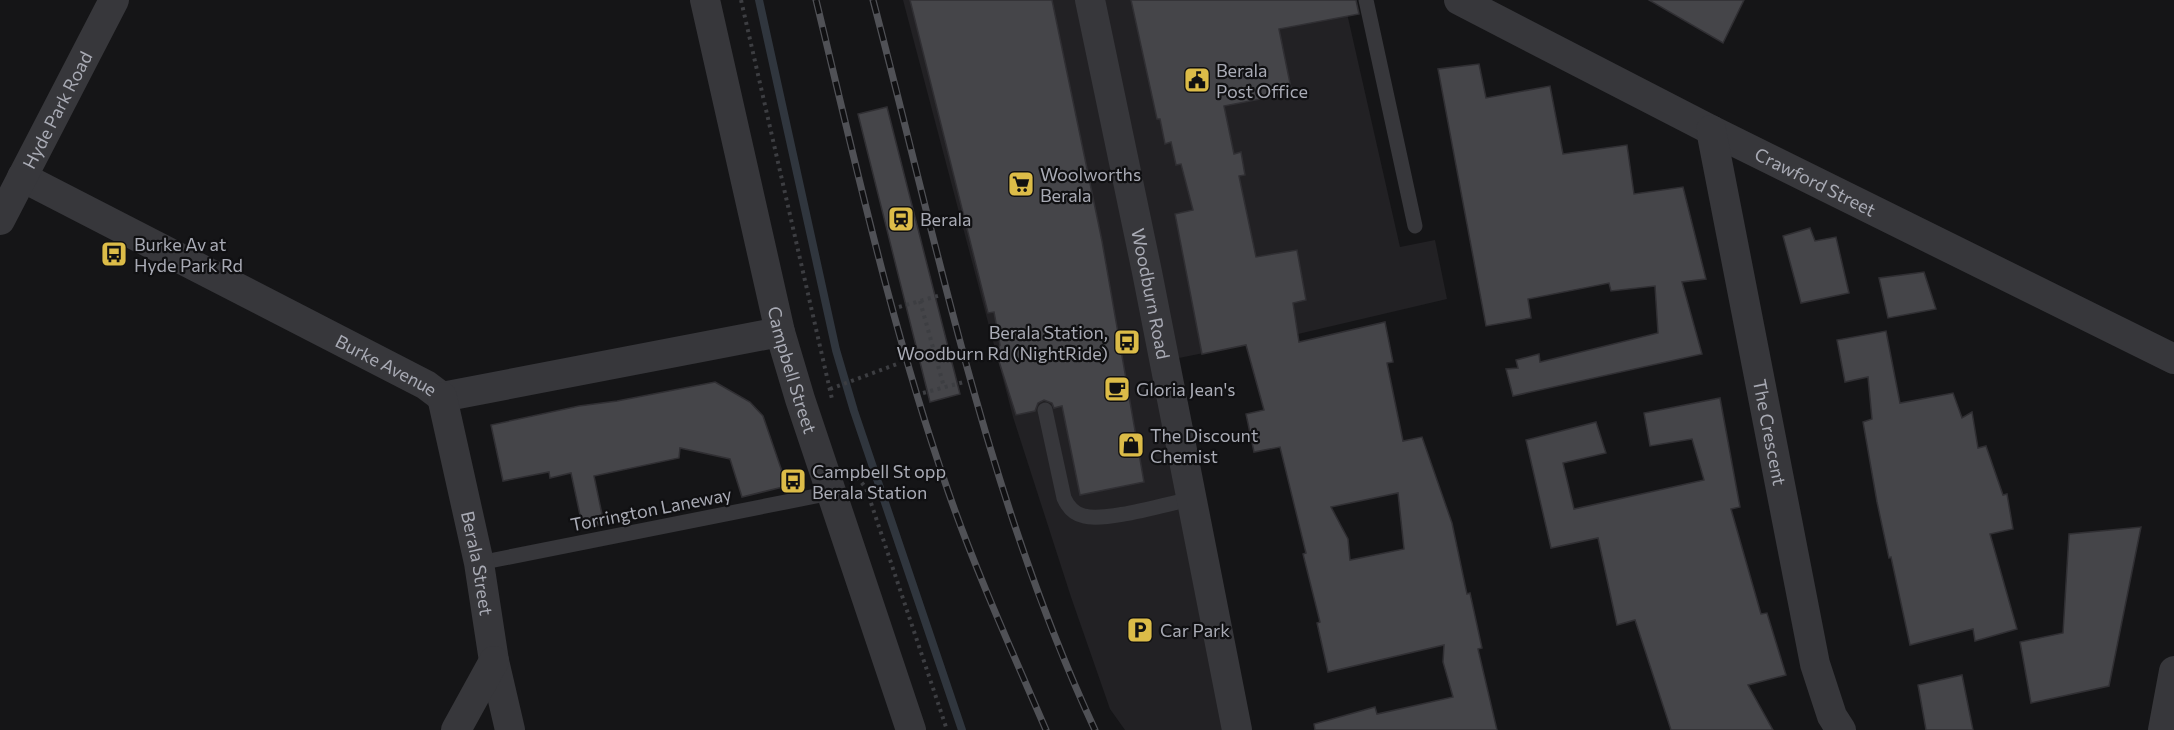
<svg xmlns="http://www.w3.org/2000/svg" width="2174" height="730" viewBox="0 0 2174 730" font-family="Commissioner,sans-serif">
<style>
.built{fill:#222124}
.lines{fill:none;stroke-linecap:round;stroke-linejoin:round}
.stream{stroke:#30363e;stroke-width:8}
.building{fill:#454549;stroke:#302f33;stroke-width:1.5;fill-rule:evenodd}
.path{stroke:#3d3e42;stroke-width:4;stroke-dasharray:3 4.5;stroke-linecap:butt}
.service{stroke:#37373b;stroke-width:15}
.minor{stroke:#37373b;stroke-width:30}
.rail-casing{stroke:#505156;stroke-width:7}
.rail{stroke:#101012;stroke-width:4.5;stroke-dasharray:14;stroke-linecap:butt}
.labels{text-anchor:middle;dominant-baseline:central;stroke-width:4.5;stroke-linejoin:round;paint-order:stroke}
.poi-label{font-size:18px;fill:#a9abb5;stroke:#101012;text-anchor:start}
.street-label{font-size:18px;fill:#a9abb5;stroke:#101012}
</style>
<rect width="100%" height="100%" fill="#151517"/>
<path class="built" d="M903,0H1344L1400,247L1435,240L1447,299L1298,334L1164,361L1237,730H1125L1110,709L1071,597L1013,417Z"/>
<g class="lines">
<path class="stream" d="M759,0L836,350L854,411L962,730"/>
</g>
<g class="building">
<path d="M910,0H1052L1102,241L1144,482L1080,495L1062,406L1054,408L1052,403L1044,400L1038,403L1035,411L1016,415L996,352L1000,345L994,312L988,313Z"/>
<path d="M1131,0H1356L1359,14L1279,29L1292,93L1224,106L1234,154L1241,152L1245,175L1239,176L1256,257L1297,250L1306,300L1293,303L1299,342L1385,322L1393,362L1387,363L1403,441L1422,437L1452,523L1467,594L1470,593L1482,648L1478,649L1497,730H1315L1314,724L1375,707L1377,714L1453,697L1443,662L1444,645L1328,672L1317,623L1320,622L1303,554L1306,553L1280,447L1254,452L1246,414L1264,410L1246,345L1202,354L1175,214L1193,210L1181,164L1176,165L1171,142L1165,144L1160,119H1157ZM1398,493L1404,549L1350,560L1348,539L1331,507Z"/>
<path d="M1649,0H1744L1723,43Z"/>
<path d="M1479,64L1486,98L1550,86L1563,154L1627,145L1634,194L1683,187L1706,279L1682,282L1702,354L1513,396L1506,369L1518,368L1516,360L1539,354L1540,362L1658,333L1655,286L1611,291L1609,283L1528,299L1531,318L1486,326L1438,69Z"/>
<path d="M887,107L960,394L930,402L858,114Z"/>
<path d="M1810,228L1815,241L1836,237L1849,293L1801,303L1783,236Z"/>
<path d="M1924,272L1936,309L1888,318L1879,278Z"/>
<path d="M1886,331L1900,403L1953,393L1962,418L1972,412L1978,448L1986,446L2003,495L2007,494L2013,529L1990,534L2017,629L1975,641L1973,629L1910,645L1891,557L1889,558L1877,502L1863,422L1872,419L1868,377L1845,382L1837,340Z"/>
<path d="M715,382L750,402L763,416L787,486L742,497L730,459L680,448L679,458L594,476L604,524L583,529L571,473L550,478L549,472L503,481L491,425L579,406L617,401Z"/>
<path d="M1720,398L1740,507L1731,509L1761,614L1767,613L1786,675L1748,685L1773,730H1671L1635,620L1617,625L1598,538L1551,548L1526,440L1596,422L1606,453L1563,463L1574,509L1704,480L1692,439L1650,446L1644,413Z"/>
<path d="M2141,527L2109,686L2031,703L2020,642L2063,633L2069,534Z"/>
<path d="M1962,675L1973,730H1926L1918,685Z"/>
</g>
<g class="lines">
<g class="path">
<path d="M741,0L832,399"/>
<path d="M920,301L944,387"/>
<path d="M899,307L941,295"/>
<path d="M830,389L897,364"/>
<path d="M923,393L964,382"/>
<path d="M857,477L866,488L947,730"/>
</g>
<g class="service">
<path d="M1366,0L1415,226"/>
<path d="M1045,410L1064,498C1068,507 1074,514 1084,516C1106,522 1166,504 1191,499"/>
<path d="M479,563L831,493"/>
</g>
<g class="minor">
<path id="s1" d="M705,0L780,332L800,399L911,730"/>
<path id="s2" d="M1090,0L1147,272L1237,730"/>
<path id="s3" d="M1459,0L1711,130L2174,359"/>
<path id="s4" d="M1711,130L1815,664L1832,716L1841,730"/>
<path id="s5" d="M22,177L426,385L442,397L780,332"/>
<path id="s6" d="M0,220L114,0"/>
<path id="s7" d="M442,397L479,563L494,661L510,730"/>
<path d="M456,730L494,661"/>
<path d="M2163,730L2174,671"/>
</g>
<defs>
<g id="rail">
<path d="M816,0C856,165 892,330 948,491C976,572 1012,651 1046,730"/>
<path d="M873,0C938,246 987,498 1095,730"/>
</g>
</defs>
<use href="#rail" class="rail-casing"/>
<use href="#rail" class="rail"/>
</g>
<defs>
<symbol id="civic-square" viewBox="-11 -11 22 22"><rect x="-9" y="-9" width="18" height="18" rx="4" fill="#dcbc48" stroke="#101012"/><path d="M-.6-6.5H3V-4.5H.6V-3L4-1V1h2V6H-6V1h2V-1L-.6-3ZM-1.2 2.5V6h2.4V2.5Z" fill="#111"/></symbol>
<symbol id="supermarket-square" viewBox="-11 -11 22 22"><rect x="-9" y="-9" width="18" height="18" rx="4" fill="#dcbc48" stroke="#101012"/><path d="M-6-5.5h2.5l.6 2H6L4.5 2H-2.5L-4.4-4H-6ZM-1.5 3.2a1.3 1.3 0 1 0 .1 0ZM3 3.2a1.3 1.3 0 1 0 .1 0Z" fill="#111"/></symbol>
<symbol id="station-square" viewBox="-11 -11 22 22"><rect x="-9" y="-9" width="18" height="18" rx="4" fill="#dcbc48" stroke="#101012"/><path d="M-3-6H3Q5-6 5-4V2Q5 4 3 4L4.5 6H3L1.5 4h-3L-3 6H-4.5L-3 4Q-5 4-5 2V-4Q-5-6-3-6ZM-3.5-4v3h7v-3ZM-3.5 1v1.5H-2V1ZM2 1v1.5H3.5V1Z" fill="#111"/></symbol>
<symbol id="bus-square" viewBox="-11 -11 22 22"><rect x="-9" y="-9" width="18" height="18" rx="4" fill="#dcbc48" stroke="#101012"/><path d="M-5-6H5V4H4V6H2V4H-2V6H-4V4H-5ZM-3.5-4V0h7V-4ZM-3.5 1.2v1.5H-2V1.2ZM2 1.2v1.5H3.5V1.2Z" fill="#111"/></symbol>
<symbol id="cafe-square" viewBox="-11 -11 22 22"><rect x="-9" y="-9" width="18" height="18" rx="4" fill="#dcbc48" stroke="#101012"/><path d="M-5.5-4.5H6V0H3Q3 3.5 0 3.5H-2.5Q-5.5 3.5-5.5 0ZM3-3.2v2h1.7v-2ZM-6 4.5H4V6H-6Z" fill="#111"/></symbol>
<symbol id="shop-square" viewBox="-11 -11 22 22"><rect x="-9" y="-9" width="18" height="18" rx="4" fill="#dcbc48" stroke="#101012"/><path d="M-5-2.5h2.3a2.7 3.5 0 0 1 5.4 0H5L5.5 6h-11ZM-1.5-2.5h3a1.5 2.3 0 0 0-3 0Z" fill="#111"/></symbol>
<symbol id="parking-square" viewBox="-11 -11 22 22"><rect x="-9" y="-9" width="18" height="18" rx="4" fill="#dcbc48" stroke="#101012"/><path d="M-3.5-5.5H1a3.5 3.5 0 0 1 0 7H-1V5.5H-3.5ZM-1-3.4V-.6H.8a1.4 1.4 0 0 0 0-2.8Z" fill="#111"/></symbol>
</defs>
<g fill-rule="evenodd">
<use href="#civic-square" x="1182" y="65" width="30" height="30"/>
<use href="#supermarket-square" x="1006" y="169" width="30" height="30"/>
<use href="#station-square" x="886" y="204" width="30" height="30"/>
<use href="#bus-square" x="99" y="239" width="30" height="30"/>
<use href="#bus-square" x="1112" y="327" width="30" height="30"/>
<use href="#cafe-square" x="1102" y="374" width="30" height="30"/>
<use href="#shop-square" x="1116" y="430" width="30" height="30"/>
<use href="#bus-square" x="778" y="466" width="30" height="30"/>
<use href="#parking-square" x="1125" y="615" width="30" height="30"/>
</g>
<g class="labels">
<g class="poi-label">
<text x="1216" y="70">Berala<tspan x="1216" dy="21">Post Office</tspan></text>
<text x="1040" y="174">Woolworths<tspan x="1040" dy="21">Berala</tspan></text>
<text x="920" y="219">Berala</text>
<text x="134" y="244">Burke Av at<tspan x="134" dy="21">Hyde Park Rd</tspan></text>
<text x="1108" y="332" text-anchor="end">Berala Station,<tspan x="1108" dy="21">Woodburn Rd (NightRide)</tspan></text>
<text x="1136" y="389">Gloria Jean's</text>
<text x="1150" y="435">The Discount<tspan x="1150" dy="21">Chemist</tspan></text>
<text x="812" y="471">Campbell St opp<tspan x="812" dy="21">Berala Station</tspan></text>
<text x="1160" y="630">Car Park</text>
</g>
<g class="street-label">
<text stroke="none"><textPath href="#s6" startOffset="124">Hyde Park Road</textPath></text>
<text stroke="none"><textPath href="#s3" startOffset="400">Crawford Street</textPath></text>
<text stroke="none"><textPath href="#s2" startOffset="300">Woodburn Road</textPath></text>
<text stroke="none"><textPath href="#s5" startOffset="410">Burke Avenue</textPath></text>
<text stroke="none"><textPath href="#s1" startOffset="380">Campbell Street</textPath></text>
<text stroke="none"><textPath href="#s4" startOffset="308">The Crescent</textPath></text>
<text transform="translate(651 509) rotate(-11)">Torrington Laneway</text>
<text stroke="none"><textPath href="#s7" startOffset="170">Berala Street</textPath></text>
</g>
</g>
</svg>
